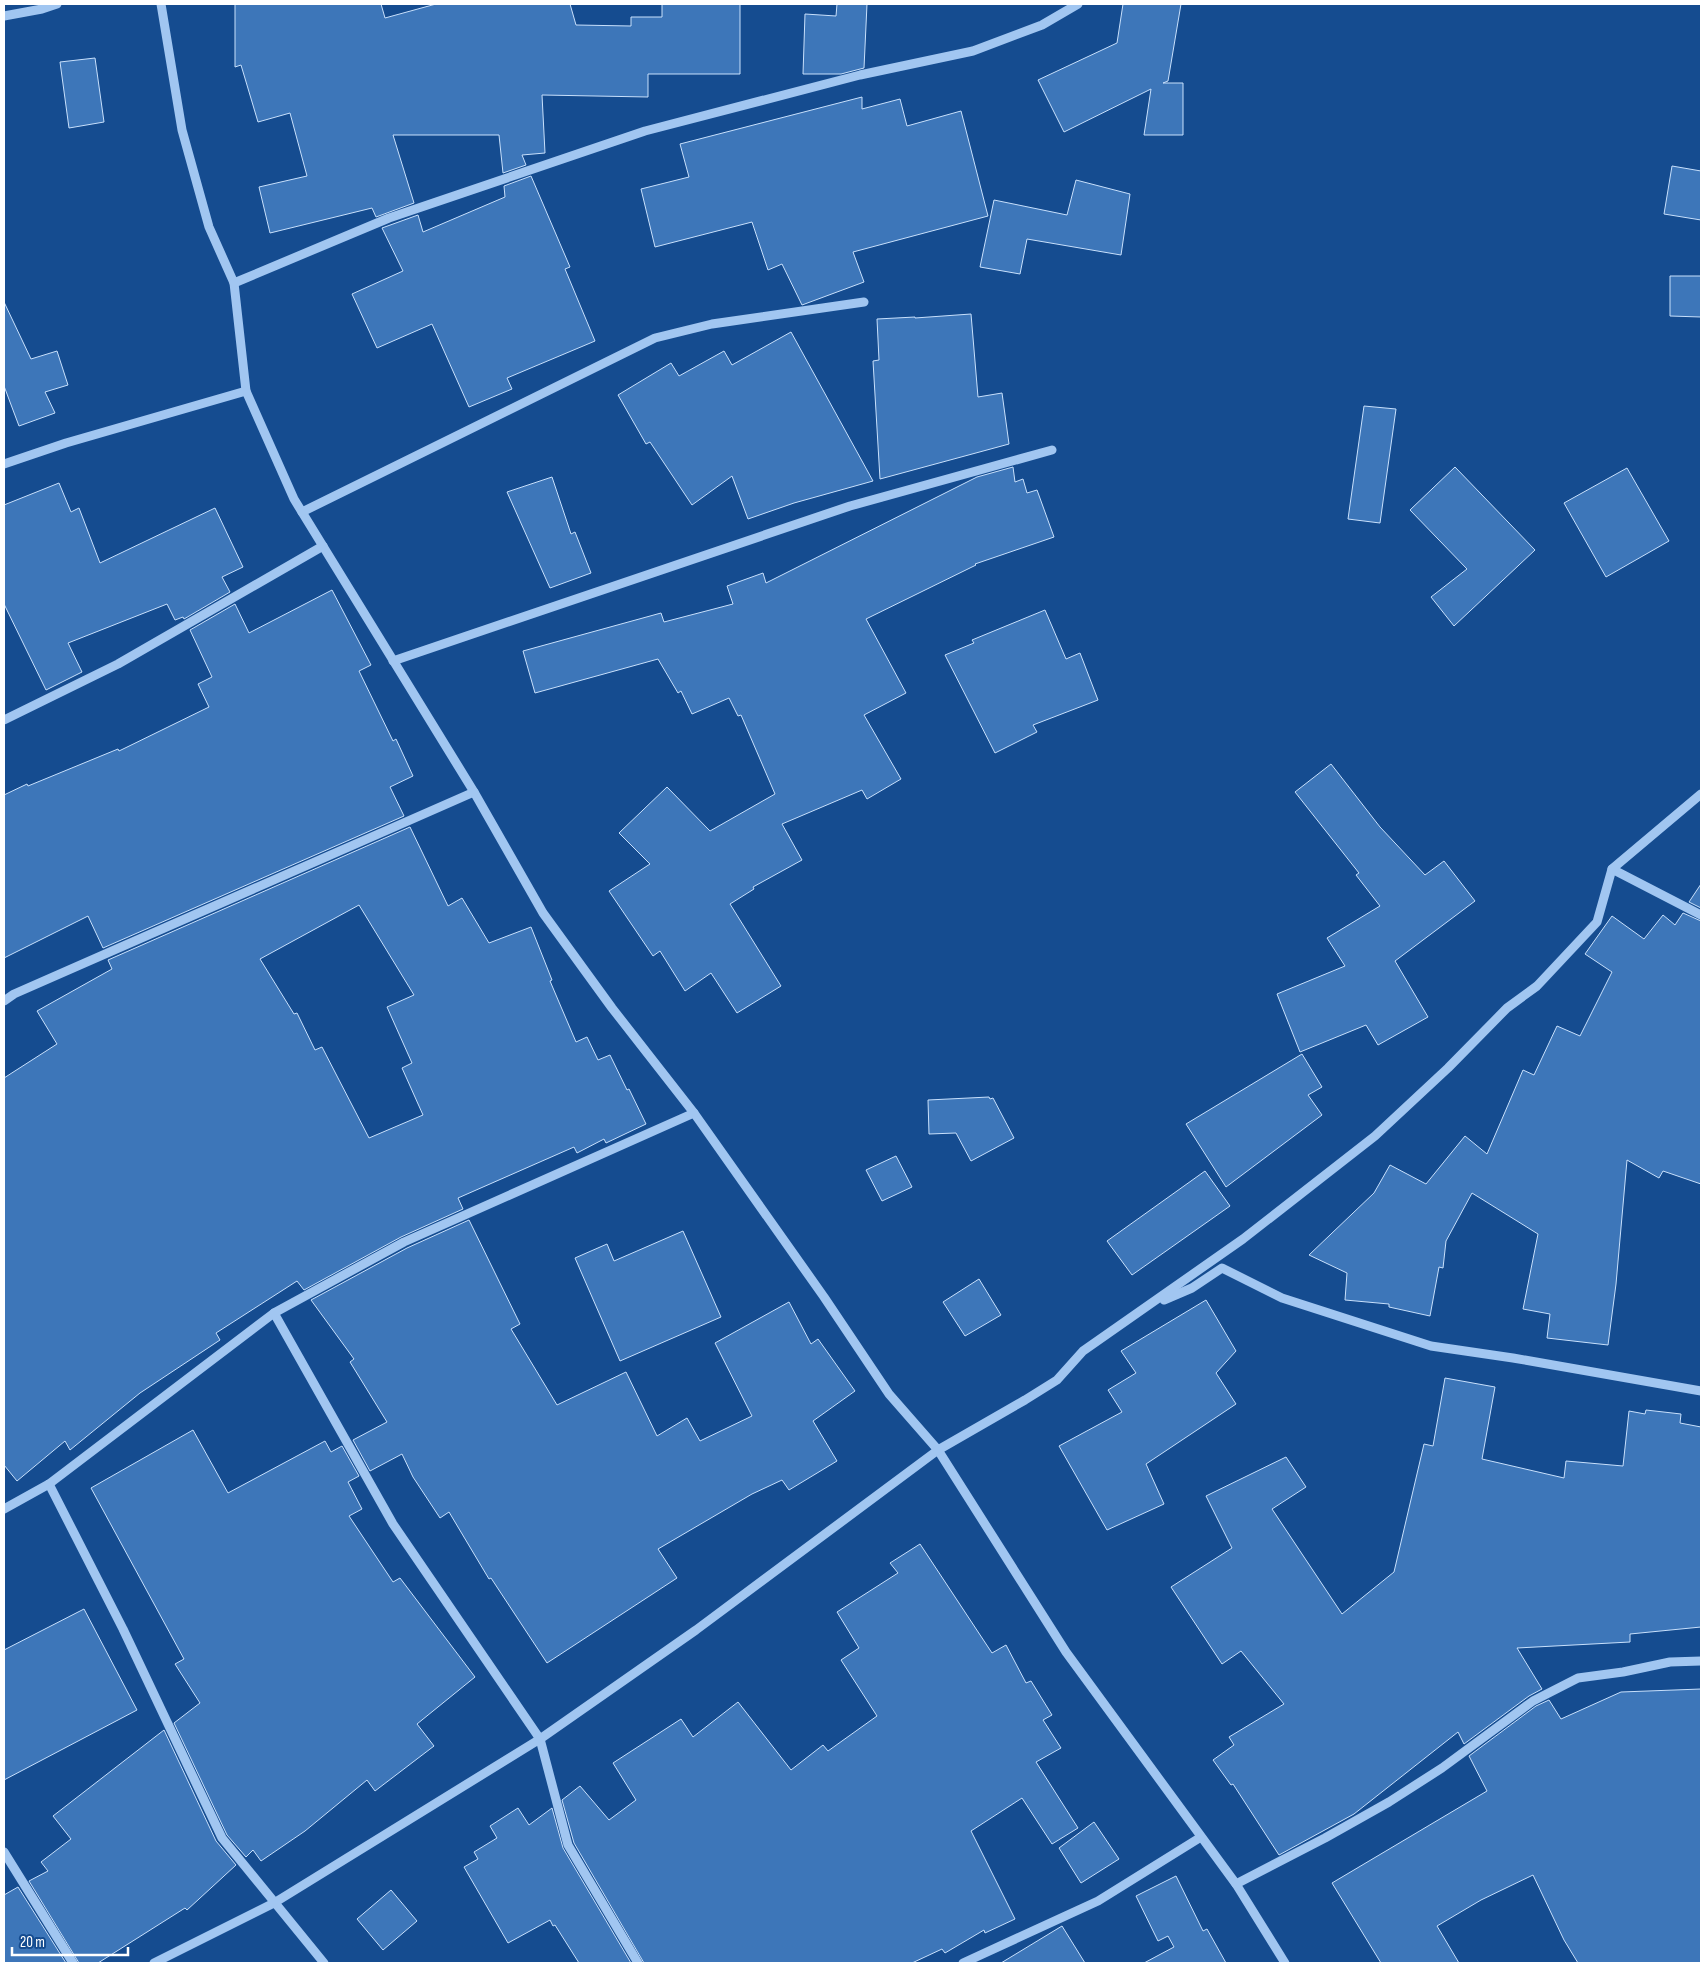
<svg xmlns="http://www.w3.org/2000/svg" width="1705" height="1967" viewBox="0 0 1705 1967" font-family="'Sofia Sans Condensed',sans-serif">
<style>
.building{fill:#3d76b9;stroke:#c8e0fc;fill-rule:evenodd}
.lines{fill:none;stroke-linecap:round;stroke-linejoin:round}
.minor{stroke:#a1c6f1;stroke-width:9}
</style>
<rect width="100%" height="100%" fill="#154c90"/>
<g class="building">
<path d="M235,4H381L385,18L436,4H570L576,25L631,26V17H662V4H740V74H648V97L542,95L545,153L522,155L526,165L503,173L499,135H393L414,203L376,217L372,208L270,233L259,187L307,176L290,113L258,122L241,65L235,67Z"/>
<path d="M837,4H867L864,68L841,74H803L805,14L836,16Z"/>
<path d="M1123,4H1181L1168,81L1163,83H1183V135H1144L1151,89L1064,132L1038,80L1117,43Z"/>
<path d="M95,58L104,122L69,128L60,62Z"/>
<path d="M862,97V109L900,99L907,126L961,111L988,216L853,252L864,282L802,305L782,264L768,270L752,222L655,247L641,189L689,177L680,144Z"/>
<path d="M1672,166L1701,171V220L1664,214Z"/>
<path d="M531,176L570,267L565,269L595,341L507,378L512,389L469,407L432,324L377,348L352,294L403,271L382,228L418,215L423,232L505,197L504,186Z"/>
<path d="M1076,180L1130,194L1121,255L1027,239L1020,274L980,267L994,200L1067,215Z"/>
<path d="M1670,276H1701V317L1670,316Z"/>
<path d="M4,302L31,359L57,351L68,385L45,392L55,413L19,426L4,386Z"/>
<path d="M971,314L978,397L1002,393L1009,444L880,479L873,361L879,360L877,319L915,317V318Z"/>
<path d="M791,332L873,481L794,503L748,519L732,476L692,505L650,442L646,444L618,395L671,363L679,376L724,351L732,365Z"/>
<path d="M1364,406L1396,409L1380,523L1348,519Z"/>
<path d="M1013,467L1015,482L1023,479L1027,493L1037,490L1054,537L975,564L976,565L866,619L906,693L864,715L901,779L867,799L862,790L782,824L802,860L753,887L754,889L730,904L781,986L737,1013L711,973L685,991L660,951L653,956L609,891L650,864L619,833L667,787L710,831L775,794L741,715L738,716L729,698L692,714L681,691L678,693L658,659L535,693L523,651L661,613L664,622L733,604L727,586L763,573L766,583L977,477Z"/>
<path d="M1455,467L1535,550L1454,626L1431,597L1467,569L1410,510Z"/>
<path d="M1627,468L1669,541L1606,577L1564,503Z"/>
<path d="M552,477L571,534L575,532L591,573L550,588L507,492Z"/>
<path d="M59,483L71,512L79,508L100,563L215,508L243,567L222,577L230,592L184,619L183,617L175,620L167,604L68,643L82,672L46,690L4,604V505Z"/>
<path d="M332,590L371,665L359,671L393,741L396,739L413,776L390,787L404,816L103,948L88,916L4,958V795L27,784L28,786L118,749L119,751L209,707L198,684L212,677L190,630L235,604L249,633Z"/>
<path d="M1045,610L1066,659L1080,653L1098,700L1033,725L1037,732L995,753L945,655L974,643L972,640Z"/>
<path d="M1331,764L1380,827L1425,875L1444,861L1475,901L1395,961L1428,1017L1378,1045L1366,1025L1300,1052L1277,994L1345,966L1327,938L1380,906L1356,875L1359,873L1295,792Z"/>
<path d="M410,827L448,906L462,898L489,943L531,927L552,980L550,981L576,1042L587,1037L598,1060L610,1055L627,1090L629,1089L646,1124L606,1143L604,1139L577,1153L574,1147L458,1198L463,1209L401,1237L304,1290L297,1281L216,1333L220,1340L140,1393L70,1450L65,1441L17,1481L4,1465V1078L57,1044L37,1011L112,969L108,960ZM359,905L414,995L387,1007L412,1063L402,1068L423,1115L369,1138L322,1047L315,1050L297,1013L294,1014L260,959Z"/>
<path d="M1701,884V908L1689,902Z"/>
<path d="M1683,913L1701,921V1184L1663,1171L1659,1178L1627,1160L1616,1284L1608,1345L1547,1338L1550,1314L1523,1309L1538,1234L1472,1193L1446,1241L1443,1268L1439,1267L1430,1316L1389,1307V1304L1345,1300L1347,1273L1309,1255L1374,1193L1390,1165L1426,1184L1465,1136L1487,1154L1523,1070L1534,1075L1557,1026L1580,1036L1612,972L1585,954L1612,916L1644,939L1663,915L1675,925Z"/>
<path d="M1302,1054L1322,1087L1308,1095L1322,1115L1226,1187L1186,1124Z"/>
<path d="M989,1097L990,1099L993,1098L1014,1138L971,1161L956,1133L929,1134L928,1100Z"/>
<path d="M896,1156L912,1187L882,1201L866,1170Z"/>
<path d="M1205,1171L1230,1206L1132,1275L1107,1241Z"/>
<path d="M469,1220L520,1324L511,1329L557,1405L626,1372L657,1436L687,1418L700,1441L752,1416L715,1343L789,1302L811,1344L818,1339L855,1391L813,1421L837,1461L789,1490L782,1480L752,1494L658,1549L677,1578L547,1663L491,1578L489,1579L449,1512L440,1518L413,1477L402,1454L370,1471L353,1440L387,1422L350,1362L354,1359L311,1300L407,1248Z"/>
<path d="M683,1231L721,1317L620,1361L575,1258L607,1244L614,1261Z"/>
<path d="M979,1279L1001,1315L965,1336L943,1302Z"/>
<path d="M1206,1300L1236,1351L1216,1373L1236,1404L1146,1464L1164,1504L1107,1530L1059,1446L1122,1412L1108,1390L1136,1373L1121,1351Z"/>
<path d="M1445,1378L1495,1387L1482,1459L1564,1478L1566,1461L1623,1466L1629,1411L1645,1414L1646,1410L1681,1414L1680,1423L1701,1427V1627L1630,1634V1642L1517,1648L1542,1689L1529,1696L1464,1744L1458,1732L1354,1814L1279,1855L1233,1784L1231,1785L1213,1760L1234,1745L1229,1737L1284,1704L1241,1651L1222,1664L1171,1587L1232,1548L1206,1496L1286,1457L1306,1487L1272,1509L1342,1614L1394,1572L1424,1444L1433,1446Z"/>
<path d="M193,1430L228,1493L325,1441L331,1452L342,1446L359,1476L348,1482L362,1509L349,1516L393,1582L400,1578L475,1677L417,1724L434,1746L375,1791L367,1780L305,1831L261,1861L253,1850L246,1857L227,1835L174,1723L200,1703L175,1664L184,1659L91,1488Z"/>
<path d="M920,1544L992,1653L1006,1645L1026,1683L1031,1681L1052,1715L1043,1720L1061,1748L1036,1762L1078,1828L1052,1844L1022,1798L971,1831L1015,1919L985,1933L984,1930L945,1953L942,1949L912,1963H644L574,1843L562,1800L580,1786L609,1820L636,1800L613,1763L681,1719L693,1737L738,1702L791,1770L823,1745L828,1751L877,1716L841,1660L859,1648L837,1612L898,1573L890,1563Z"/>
<path d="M84,1609L137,1710L4,1780V1650Z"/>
<path d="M1701,1689V1963H1578L1564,1940L1533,1875L1481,1900L1437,1926L1459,1963H1381L1332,1883L1487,1791L1469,1756L1536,1706L1549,1700L1561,1719L1621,1692Z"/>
<path d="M164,1730L216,1841L236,1865L187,1910L185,1908L98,1963H79L29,1881L48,1871L41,1862L71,1839L53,1816Z"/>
<path d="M518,1808L529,1825L552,1808L563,1848L631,1963H579L555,1925L553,1926L550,1920L508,1943L464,1867L478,1859L474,1852L497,1838L490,1826Z"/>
<path d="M1094,1822L1119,1859L1081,1883L1059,1848Z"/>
<path d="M1176,1876L1203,1931L1207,1929L1226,1963H1144L1174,1947L1168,1936L1158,1941L1136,1896Z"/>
<path d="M18,1887L66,1963H4V1895Z"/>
<path d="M391,1890L417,1921L383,1950L357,1919Z"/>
<path d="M1062,1926L1085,1963H1001Z"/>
</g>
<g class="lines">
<g class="minor">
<path d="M161,4L182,130L209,227L234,283L246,391L294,499L474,792L543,913L612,1008L694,1113L824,1297L889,1394L938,1450L1066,1652L1236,1884L1285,1963"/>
<path d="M4,16L42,9L57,4"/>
<path d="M234,283L389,218L645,131L860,75L973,51L1042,25L1078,4"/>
<path d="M4,464L66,443L246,391"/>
<path d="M302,512L655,338L712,324L864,302"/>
<path d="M393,661L850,506L1052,450"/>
<path d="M4,720L118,664L323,546"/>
<path d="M1612,869L1701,915"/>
<path d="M4,1001L14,994L474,792"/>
<path d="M1164,1300L1192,1288L1222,1268L1282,1298L1431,1346L1513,1358L1701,1391"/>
<path d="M274,1313L393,1524L540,1739L568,1845L638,1963"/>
<path d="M49,1484L123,1629L222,1838L324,1963"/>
<path d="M4,1509L49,1484L274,1313L404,1242L694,1113"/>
<path d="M4,1852L73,1963"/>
<path d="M1236,1884L1325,1838L1389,1802L1442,1768L1533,1701L1578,1678L1623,1672L1670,1662L1701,1661"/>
<path d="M154,1963L274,1903L540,1739L696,1630L938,1450L1025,1400L1057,1380L1083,1351L1243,1239L1375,1136L1448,1068L1507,1008L1537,986L1597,922L1612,869L1701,794"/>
<path d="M963,1963L1098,1901L1201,1837"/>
</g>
</g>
<rect width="1705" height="1967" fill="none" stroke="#ffffff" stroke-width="10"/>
<path d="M12 1947v8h116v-8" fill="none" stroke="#ffffff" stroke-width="2.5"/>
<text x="20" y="1947" font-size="15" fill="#ffffff" stroke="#154c90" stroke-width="4" paint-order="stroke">20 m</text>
</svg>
